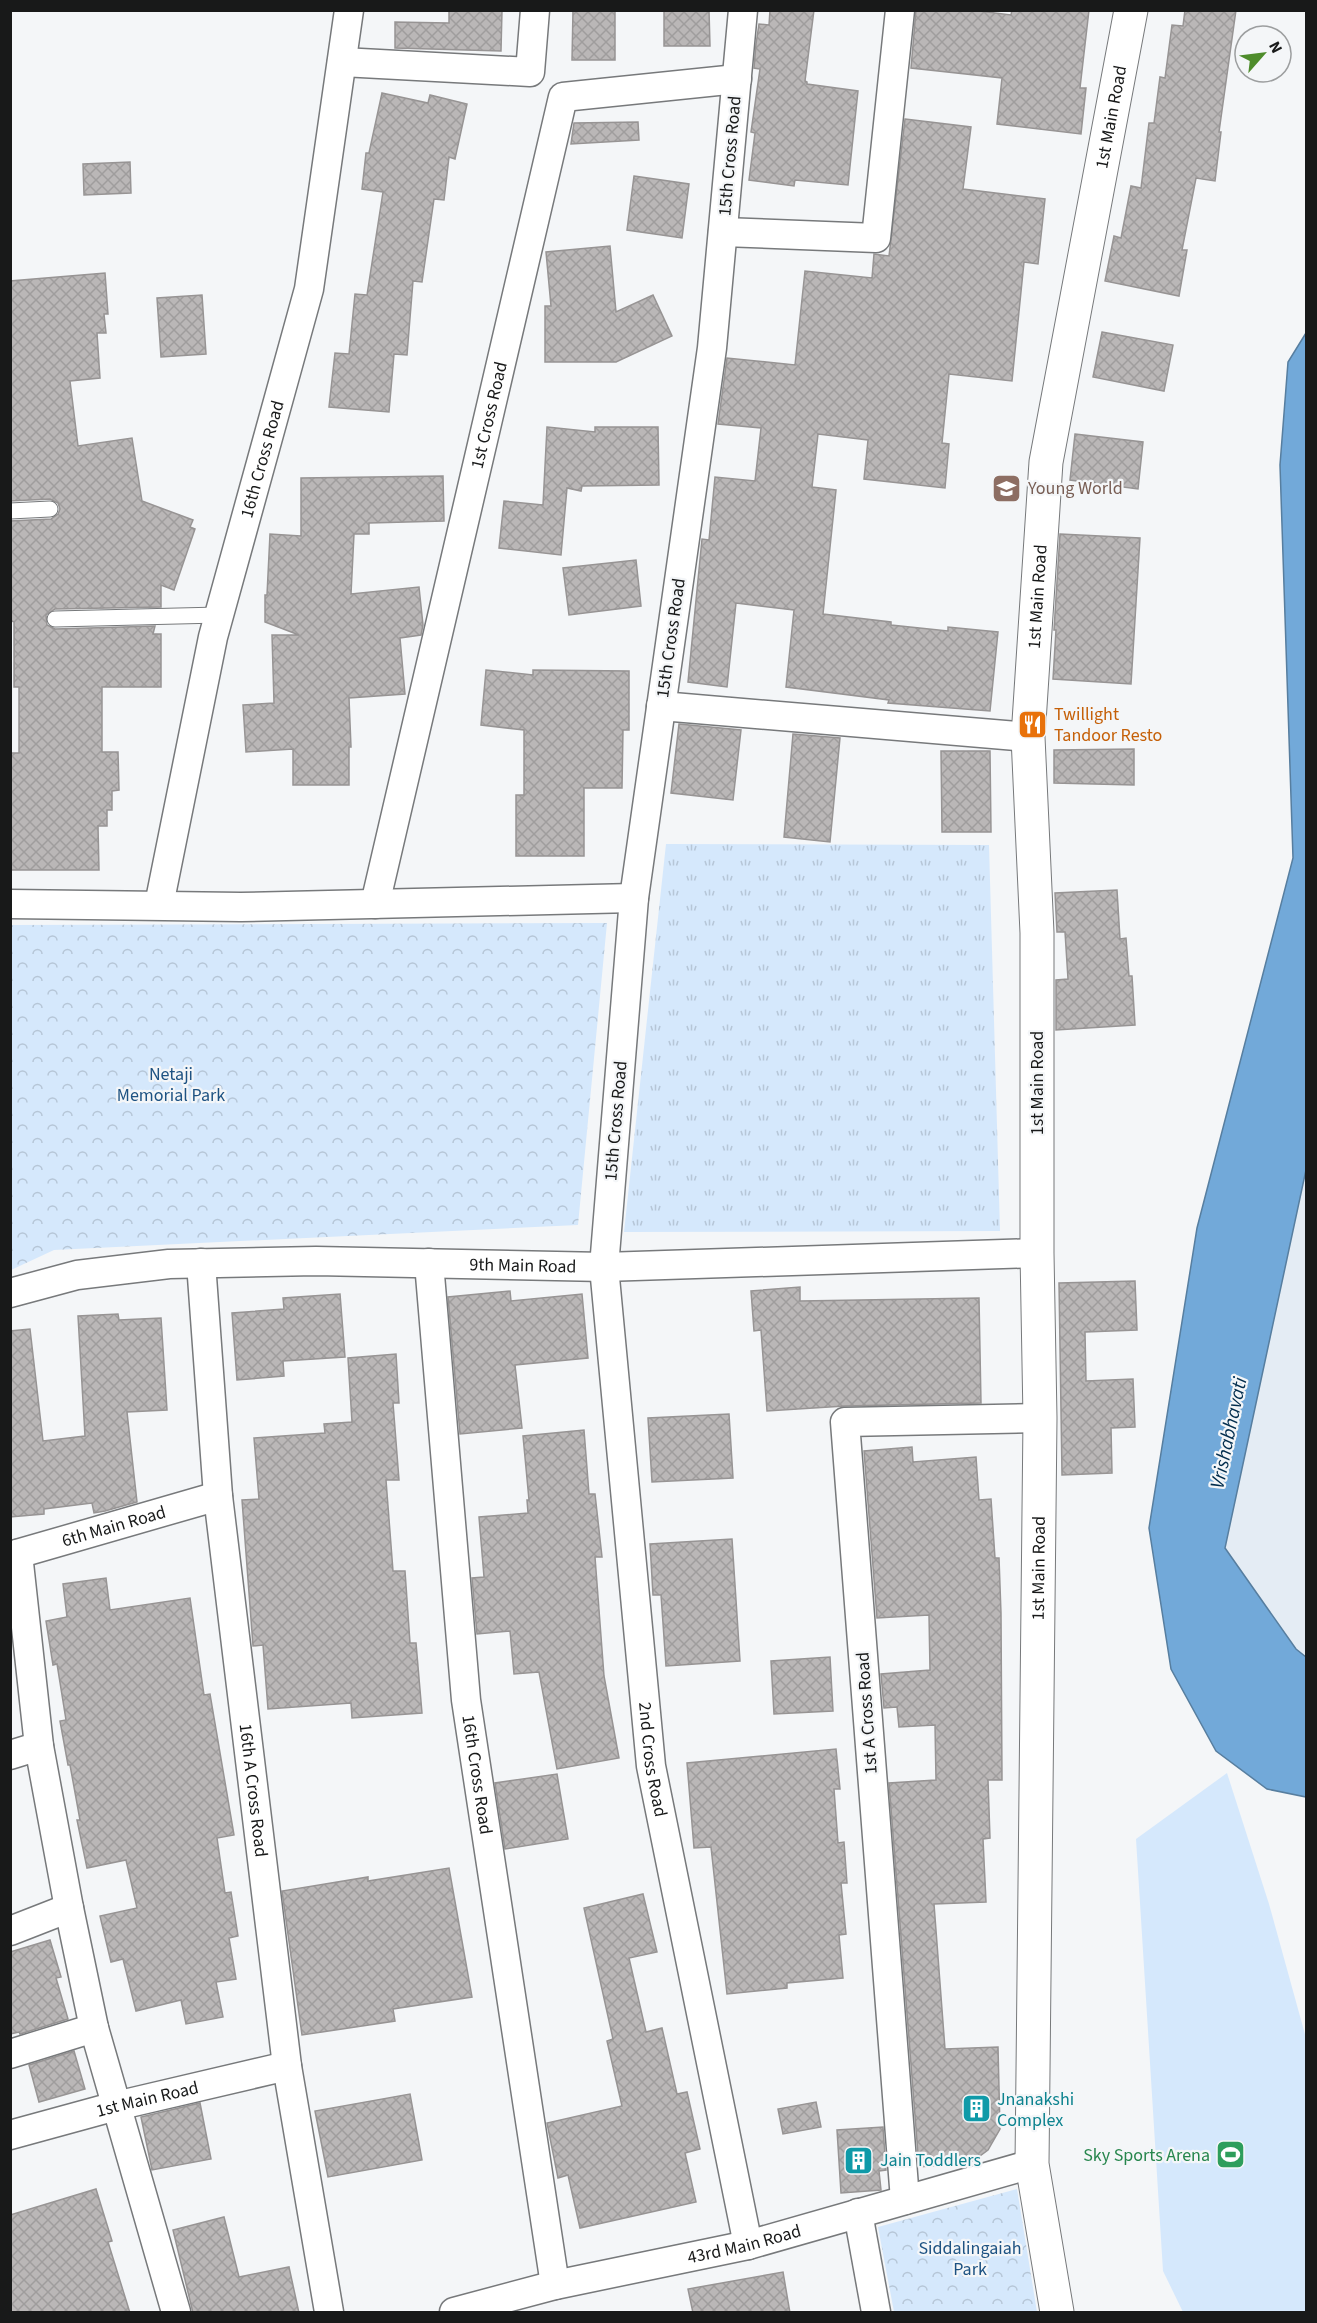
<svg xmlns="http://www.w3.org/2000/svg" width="1317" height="2323" viewBox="0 0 1317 2323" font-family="'Source Sans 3',sans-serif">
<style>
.built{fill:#e4ecf4}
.grass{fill:url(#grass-tufts)}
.forest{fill:url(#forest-crowns)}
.pitch{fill:#d5e8fc}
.water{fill:#72a9d9;stroke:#577e9f;stroke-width:1.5}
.building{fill:url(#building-cross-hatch);stroke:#979494;stroke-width:1.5}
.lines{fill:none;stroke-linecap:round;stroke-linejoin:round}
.service-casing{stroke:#77797b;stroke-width:17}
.minor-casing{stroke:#77797b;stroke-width:31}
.tertiary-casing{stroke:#77797b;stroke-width:35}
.service{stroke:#fff;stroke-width:15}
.minor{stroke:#fff;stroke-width:28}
.tertiary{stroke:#fff;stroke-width:33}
.labels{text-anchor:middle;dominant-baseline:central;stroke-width:4.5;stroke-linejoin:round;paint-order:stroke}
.street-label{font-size:18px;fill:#181919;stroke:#f4f6f8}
.education-label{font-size:18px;fill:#785e54;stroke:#f4f6f8;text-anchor:start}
.food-label{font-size:18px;fill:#c56008;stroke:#f4f6f8;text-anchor:start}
.park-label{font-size:18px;fill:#1d5282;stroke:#f4f6f8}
.culture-label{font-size:18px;fill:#0d838f;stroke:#f4f6f8;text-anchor:start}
.leisure-label{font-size:18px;fill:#27864d;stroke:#f4f6f8;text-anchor:end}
.water-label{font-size:20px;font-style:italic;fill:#022d4d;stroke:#f4f6f8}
</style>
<defs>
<pattern id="grass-tufts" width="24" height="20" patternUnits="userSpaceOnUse" patternTransform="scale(1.5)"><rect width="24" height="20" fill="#d5e8fc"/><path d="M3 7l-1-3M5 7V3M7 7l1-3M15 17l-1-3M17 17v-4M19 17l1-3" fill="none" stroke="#b6c6d7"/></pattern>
<pattern id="forest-crowns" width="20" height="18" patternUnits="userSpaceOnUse" patternTransform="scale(1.5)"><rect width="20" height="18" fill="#d5e8fc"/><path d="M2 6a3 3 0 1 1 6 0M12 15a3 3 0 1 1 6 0" fill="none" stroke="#b6c6d7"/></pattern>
<pattern id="building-cross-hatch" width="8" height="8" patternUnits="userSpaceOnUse" patternTransform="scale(1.5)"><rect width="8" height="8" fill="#bab7b7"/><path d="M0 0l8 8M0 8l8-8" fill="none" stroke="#9f9d9d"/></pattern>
</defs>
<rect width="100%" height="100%" fill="#f4f6f8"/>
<path class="built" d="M1306,1170V1657L1296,1649L1225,1548Z"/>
<path class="grass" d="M666,844L989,845L1000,1231L624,1232Z"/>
<g class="forest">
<path d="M607,923L578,1225L54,1250L11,1270V925Z"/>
<path d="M1017,2189L1037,2312H894L878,2227Z"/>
</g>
<path class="pitch" d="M1227,1773L1269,1904L1306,2038V2312H1183L1163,2271L1136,1839Z"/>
<path class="water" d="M1306,333V1170L1225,1548L1296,1649L1306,1657V1797L1267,1789L1216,1751L1171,1669L1149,1528L1197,1228L1293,858L1280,465L1288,362Z"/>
<g class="building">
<path d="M449,10L502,11L501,51L395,48V22L449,23Z"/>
<path d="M573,10H615V60H572Z"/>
<path d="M664,10H709L710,46H664Z"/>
<path d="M770,10H814L805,81L807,82V84L858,91L848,185L795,180L794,186L749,180L755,133L751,132L760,69L754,68L756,44L759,24L769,25Z"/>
<path d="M916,10H971L1011,15L1012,10H1089L1080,88H1086L1081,134L997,124L1002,78L911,68Z"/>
<path d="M1185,10H1236L1219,132H1221L1215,181L1196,178L1182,250H1187L1179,296L1105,281L1114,236L1121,238L1131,186L1141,188L1149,123H1154L1160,77L1165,78L1172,25L1183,26Z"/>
<path d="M382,93L428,103L430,95L467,104L455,159L449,157L444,200L434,199L422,282L413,281L407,355L394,354L389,412L329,407L335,353L349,354L355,294L367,295L383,192L362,189L366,153H369Z"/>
<path d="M905,119L971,127L963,189L1045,199L1038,264L1024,262L1012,381L949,374L942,443L949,444L945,488L864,479L868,440L818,434L812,487L836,490L823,614L891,622V625L948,631V627L998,632L990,711L888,703L889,700L786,687L794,610L736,603L727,687L688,682L702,539L709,540L715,477L755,481L761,428L718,424L727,358L795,365L805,271L872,278L874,254L889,256Z"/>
<path d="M638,122L639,140L571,144L574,123Z"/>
<path d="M130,162L131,193L84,195L83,164Z"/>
<path d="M634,176L689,184L682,238L627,230Z"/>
<path d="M610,246L616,312L653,295L672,336L616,362H545V306H551L546,252Z"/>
<path d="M105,273L108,314H104L106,333H97L100,378L70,381L78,446L132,438L142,501L193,520L190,527L195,529L174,590L161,585V607L55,609L46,615L47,625L55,629L155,626L153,634H161V687H102V752H118L119,790L112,791V810H107V826H98L99,870H10V753H19V687H14V622L10,620V521L51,519L58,514L60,509L58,503L50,499L10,501V281Z"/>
<path d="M202,295L206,354L161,357L157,298Z"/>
<path d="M1102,332L1173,345L1164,391L1093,377Z"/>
<path d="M547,427L595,432V427H658L659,485L582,486L581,491L567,488L561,555L499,548L504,501L543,505Z"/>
<path d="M1075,434L1143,442L1138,489L1070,480Z"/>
<path d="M443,476L444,521L369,523V534H354L351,594L419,587L423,625L421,635L400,638L405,694L349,698L351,747H349V785H293V749L246,752L243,705L274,703L272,635H299L265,622V595H267L270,534L301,536V478Z"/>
<path d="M1060,534L1140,538L1131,684L1053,679L1056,630H1054Z"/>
<path d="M636,560L641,606L569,615L563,568Z"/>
<path d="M486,670L533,675V670L629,671V730H623L622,788H584V856H516V795H524V730L481,725Z"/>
<path d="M679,724L741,730L733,800L671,793Z"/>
<path d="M793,734L840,738L830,842L784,837Z"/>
<path d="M1134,749V785L1054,783V750Z"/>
<path d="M941,751H990L991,832H942Z"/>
<path d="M1117,890L1120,939L1126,938L1129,976H1132L1135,1025L1056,1030V980L1068,979L1065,932H1057L1055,893Z"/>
<path d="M1135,1281L1137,1330L1085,1332L1086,1381L1133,1379L1135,1427L1111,1428L1112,1473L1062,1475L1059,1283Z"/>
<path d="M800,1287V1301L979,1298L981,1403L845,1406L767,1411L761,1330L754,1331L751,1291Z"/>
<path d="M510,1291L511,1301L582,1294L588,1358L515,1365L522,1428L460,1434L448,1297Z"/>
<path d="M340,1294L345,1357L283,1361L284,1376L237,1380L232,1313L284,1309L283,1298Z"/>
<path d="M118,1314L119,1320L161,1318L167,1410L127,1412L137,1502L105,1511L94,1513L92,1503L44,1509V1514L10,1517V1331L30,1329L43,1441L85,1436L78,1316Z"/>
<path d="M396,1354L399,1403H393L399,1480H386L393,1571H405L410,1643H416L422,1713L352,1718L351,1703L268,1709L263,1645L253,1646L242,1500L259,1499L254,1438L325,1433L324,1424L352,1422L348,1358Z"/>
<path d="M729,1414L733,1478L652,1482L648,1418Z"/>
<path d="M584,1430L589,1494H595L602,1557H595L604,1676L619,1758L557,1769L539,1672L514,1674L510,1631L477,1634L472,1578L484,1577L479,1517L528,1513L527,1500H529L523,1436Z"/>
<path d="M912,1447L913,1462L976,1457L979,1500L991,1499L995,1558H999L1001,1613L1002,1780H988L990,1838L983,1839L986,1902L934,1904L945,2049L998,2047L1000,2129L988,2150L973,2161H952L953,2164L919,2167L889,1783L936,1780L935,1725L899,1727L897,1707L884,1708L881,1674L930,1670L929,1615L877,1618L864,1451Z"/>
<path d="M732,1539L740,1661L666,1666L661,1595H653L650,1544Z"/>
<path d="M106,1578L110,1610L190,1598L204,1695L210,1694L234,1835L217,1838L225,1893L231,1892L238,1936L229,1938L236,1979L216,1982L223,2017L186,2024L181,2000L136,2011L123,1959L111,1962L100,1916L137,1908L126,1860L87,1868L77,1820H80L70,1765H68L60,1721L66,1720L57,1664L53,1665L46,1621L67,1617L63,1584Z"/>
<path d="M830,1657L833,1711L774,1714L771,1661Z"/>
<path d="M836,1749L840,1789H834L838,1843L844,1842L847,1883H841L846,1934L839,1935L843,1978L787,1983V1988L727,1994L711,1847L694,1848L687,1763Z"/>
<path d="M557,1774L568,1839L505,1849L495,1783Z"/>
<path d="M449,1868L472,1997L393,2009L395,2021L302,2035L282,1891L368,1877V1881Z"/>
<path d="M643,1894L657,1952L629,1958L646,2032L662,2028L677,2094L687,2092L700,2149L685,2153L696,2202L580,2228L568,2175L558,2178L547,2123L622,2106L607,2041L613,2039L584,1908Z"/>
<path d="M50,1940L61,1977L56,1978L68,2019L20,2034L19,2032L10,2034V1952Z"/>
<path d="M74,2051L85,2089L39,2102L29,2065Z"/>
<path d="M410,2094L422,2160L328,2177L315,2111Z"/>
<path d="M816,2102L821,2127L783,2134L778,2109Z"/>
<path d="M200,2103L211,2159L152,2170L141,2117Z"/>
<path d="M883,2127L886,2170L879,2171L881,2190L841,2193L837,2130Z"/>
<path d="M96,2189L112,2241L108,2242L130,2313H10V2215Z"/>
<path d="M224,2217L239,2277L289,2267L299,2313H193L173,2230Z"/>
<path d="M783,2272L790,2313H693L688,2289Z"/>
</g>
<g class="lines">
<defs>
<g id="service">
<path d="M10,511L50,509"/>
<path d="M55,619L219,615"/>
</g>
<g id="minor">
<path id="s1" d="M743,10L712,348L634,898L604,1267L651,1766L748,2245"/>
<path d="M342,62L530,72L535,10"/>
<path d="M723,232L876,238L900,10"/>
<path d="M661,706L1028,737"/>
<path d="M10,904L241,907L634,898"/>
<path id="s2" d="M375,904L563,97L737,79"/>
<path id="s3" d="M159,905L213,637L309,289L349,10"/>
<path id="s4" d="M201,1263L218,1496L287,2066L329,2312"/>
<path id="s5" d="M429,1263L466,1700L555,2285"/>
<path id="s6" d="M10,1293L77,1275L169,1264L316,1261L604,1267L1037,1253"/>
<path d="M18,1554L39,1746L69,1908L94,2028L176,2312"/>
<path id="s7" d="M10,1556L218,1496"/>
<path d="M10,1755L39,1746"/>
<path d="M10,1931L69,1908"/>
<path d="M10,2054L94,2028"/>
<path id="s8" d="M10,2135L116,2106L287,2066"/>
<path d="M905,2200L845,1422L1040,1418"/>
<path d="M858,2213L876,2312"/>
<path id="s9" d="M454,2312L555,2285L748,2245L1032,2164"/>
</g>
<g id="tertiary">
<path id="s10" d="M1057,2312L1032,2164L1040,1418L1037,1253V933L1028,737L1046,462L1131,10"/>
</g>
</defs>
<use href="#service" class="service-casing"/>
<use href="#minor" class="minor-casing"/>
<use href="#tertiary" class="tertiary-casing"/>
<use href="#service" class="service"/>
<use href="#minor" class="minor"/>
<use href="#tertiary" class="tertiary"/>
</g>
<defs>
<symbol id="school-square" viewBox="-11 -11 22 22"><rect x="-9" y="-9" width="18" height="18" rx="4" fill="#8d6e63" stroke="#f4f6f8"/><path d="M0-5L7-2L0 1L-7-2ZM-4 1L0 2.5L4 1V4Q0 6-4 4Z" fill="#fff"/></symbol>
<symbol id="restaurant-square" viewBox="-11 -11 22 22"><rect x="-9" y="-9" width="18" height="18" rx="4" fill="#e8710a" stroke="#f4f6f8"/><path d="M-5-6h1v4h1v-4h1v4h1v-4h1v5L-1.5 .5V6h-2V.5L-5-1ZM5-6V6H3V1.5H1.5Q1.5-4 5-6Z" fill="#fff"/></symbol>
<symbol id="building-square" viewBox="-11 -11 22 22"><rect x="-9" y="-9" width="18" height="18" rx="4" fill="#0f9aa8" stroke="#f4f6f8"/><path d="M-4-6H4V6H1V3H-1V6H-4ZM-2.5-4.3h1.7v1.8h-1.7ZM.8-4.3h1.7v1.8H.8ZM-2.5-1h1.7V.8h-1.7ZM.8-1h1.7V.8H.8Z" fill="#fff"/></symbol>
<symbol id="stadium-square" viewBox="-11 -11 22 22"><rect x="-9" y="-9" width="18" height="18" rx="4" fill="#2e9e5b" stroke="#f4f6f8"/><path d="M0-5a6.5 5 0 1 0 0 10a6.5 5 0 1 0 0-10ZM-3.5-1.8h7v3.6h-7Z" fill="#fff"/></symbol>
</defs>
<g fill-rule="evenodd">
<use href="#school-square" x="990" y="472" width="33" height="33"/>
<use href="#restaurant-square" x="1016" y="708" width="33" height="33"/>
<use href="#building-square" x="960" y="2092" width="33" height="33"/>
<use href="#stadium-square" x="1214" y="2138" width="33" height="33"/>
<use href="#building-square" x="842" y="2144" width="33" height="33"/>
</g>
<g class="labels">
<g class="street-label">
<text stroke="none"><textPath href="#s10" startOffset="2204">1st Main Road</textPath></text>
<text transform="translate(730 156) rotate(-85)">15th Cross Road</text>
<text stroke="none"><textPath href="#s2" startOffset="502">1st Cross Road</textPath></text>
<text stroke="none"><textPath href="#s3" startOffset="458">16th Cross Road</textPath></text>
<text stroke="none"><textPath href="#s10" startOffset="1718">1st Main Road</textPath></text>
<text transform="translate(671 638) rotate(-82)">15th Cross Road</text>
<text transform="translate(1037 1083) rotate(-90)">1st Main Road</text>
<text transform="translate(616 1121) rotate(-85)">15th Cross Road</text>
<text stroke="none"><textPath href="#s6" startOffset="516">9th Main Road</textPath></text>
<text stroke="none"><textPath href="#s7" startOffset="108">6th Main Road</textPath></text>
<text stroke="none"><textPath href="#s10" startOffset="746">1st Main Road</textPath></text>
<text transform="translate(867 1713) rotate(-94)">1st A Cross Road</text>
<text stroke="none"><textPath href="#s1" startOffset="1760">2nd Cross Road</textPath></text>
<text stroke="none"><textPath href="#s5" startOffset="514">16th Cross Road</textPath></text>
<text stroke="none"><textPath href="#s4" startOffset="530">16th A Cross Road</textPath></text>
<text stroke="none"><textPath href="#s8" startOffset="142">1st Main Road</textPath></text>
<text stroke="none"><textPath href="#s9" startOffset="298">43rd Main Road</textPath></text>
</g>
<g class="education-label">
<text x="1028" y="488">Young World</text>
</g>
<g class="food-label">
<text x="1054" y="714">Twillight<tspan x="1054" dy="21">Tandoor Resto</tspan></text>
</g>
<g class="park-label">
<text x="171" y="1074">Netaji<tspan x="171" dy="21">Memorial Park</tspan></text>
<text x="970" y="2248">Siddalingaiah<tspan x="970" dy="21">Park</tspan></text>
</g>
<g class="culture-label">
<text x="997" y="2099">Jnanakshi<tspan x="997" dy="21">Complex</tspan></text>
<text x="880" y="2160">Jain Toddlers</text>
</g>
<g class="leisure-label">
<text x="1210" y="2155">Sky Sports Arena</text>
</g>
<g class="water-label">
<text transform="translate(1229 1433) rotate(-78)">Vrishabhavati</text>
</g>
</g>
<rect width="1317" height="2323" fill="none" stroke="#181919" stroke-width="24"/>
<g transform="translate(1263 54) rotate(62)"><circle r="28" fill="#f4f6f8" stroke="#9c9e9f" stroke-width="1.5"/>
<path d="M0-4.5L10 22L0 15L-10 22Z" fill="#4e8c2b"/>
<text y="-9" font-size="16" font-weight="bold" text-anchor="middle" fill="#181919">N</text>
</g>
</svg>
